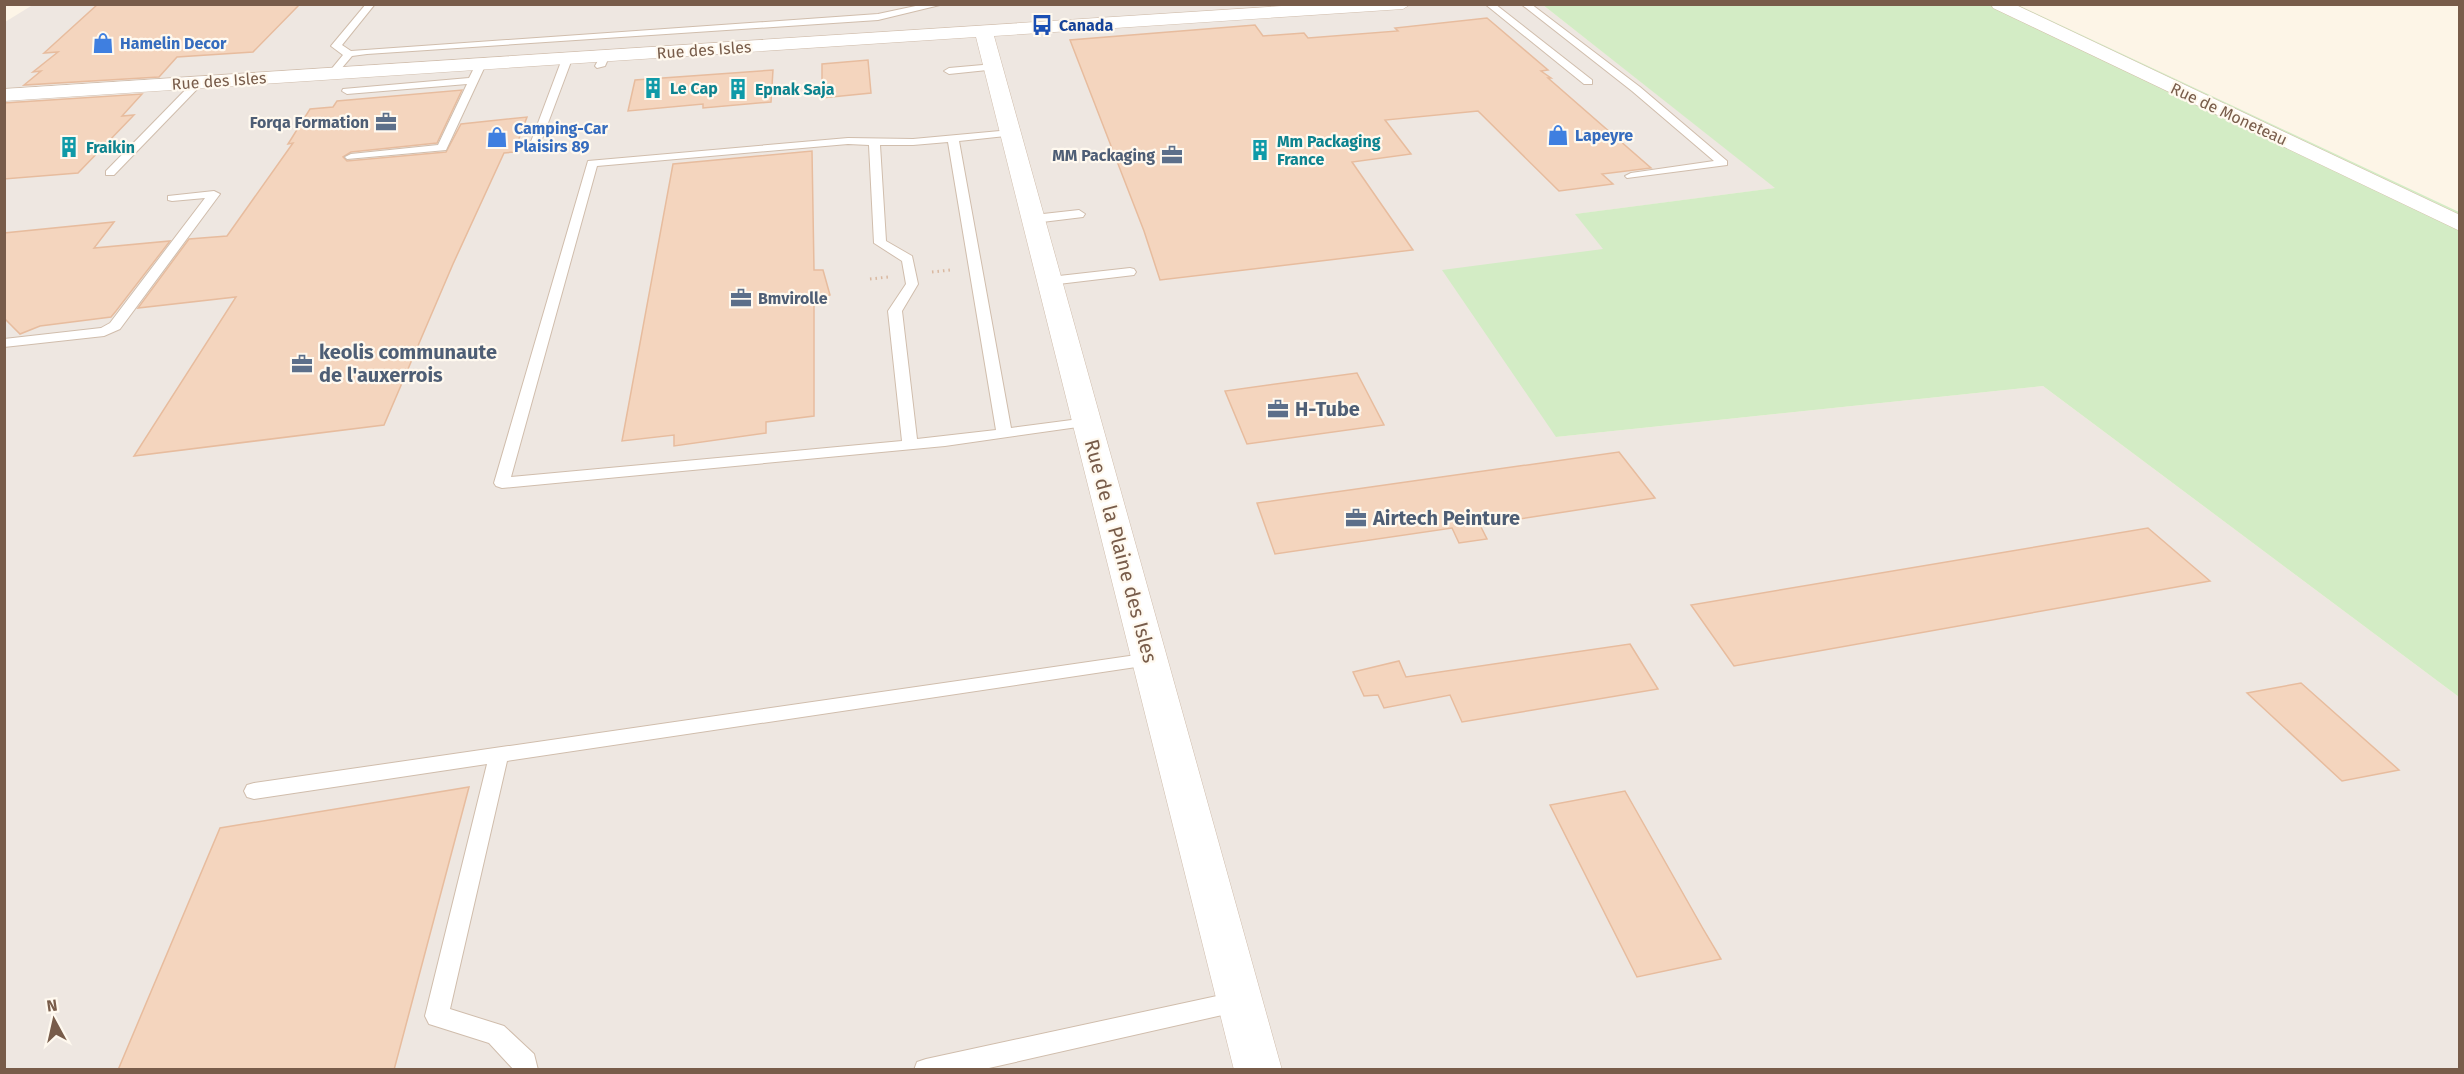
<svg xmlns="http://www.w3.org/2000/svg" width="2464" height="1074" viewBox="0 0 2464 1074" font-family="'Fira Sans',sans-serif">
<style>
.industrial{fill:#eee7e1}
.green{fill:#d3ecc5}
.building{fill:#f4d5be;stroke:#e7bc9e;stroke-width:1.5}
.lines{fill:none;stroke-linecap:round;stroke-linejoin:round}
.service-casing{stroke:#d0bdac;stroke-width:2}
.minor-casing{stroke:#d0bdac;stroke-width:1}
.secondary-casing{stroke:#d5c0ac;stroke-width:1}
.path{stroke:#d9b8a0;stroke-width:3;stroke-dasharray:1.5 4;stroke-linecap:butt}
.service{fill:#fff;fill-rule:evenodd}
.minor{fill:#fff;fill-rule:evenodd}
.secondary{fill:#fff;fill-rule:evenodd}
.labels{text-anchor:middle;dominant-baseline:central;stroke-width:4.5;stroke-linejoin:round;paint-order:stroke}
.far-transit-label{font-size:16px;font-weight:bold;fill:#164399;stroke:#fff9ef;text-anchor:start}
.far-shop-label{font-size:16px;font-weight:bold;fill:#366cbe;stroke:#fff9ef;text-anchor:start}
.far-street-label{font-size:16px;fill:#785c4a;stroke:#fff9ef}
.far-culture-label{font-size:16px;font-weight:bold;fill:#0d838f;stroke:#fff9ef;text-anchor:start}
.far-service-label{font-size:16px;font-weight:bold;fill:#4e5e75;stroke:#fff9ef;text-anchor:end}
.service-label{font-size:20px;font-weight:bold;fill:#4e5e75;stroke:#fff9ef;text-anchor:start}
.street-label{font-size:20px;fill:#785c4a;stroke:#fff9ef}
</style>
<rect width="100%" height="100%" fill="#fdf5e7"/>
<path class="industrial" d="M5,4L1543,5L1776,188L1576,214L1604,249L1556,437L2043,386L2459,697V1069H5V22L31,6Z"/>
<path class="green" d="M1543,5H2018L2459,212V697L2043,386L1556,437L1442,270L1603,249L1575,214L1775,188Z"/>
<g class="building">
<path d="M98,4H300L253,52L177,57L159,77L24,85L41,71L33,72L58,52L44,53Z"/>
<path d="M1487,18L1548,70L1541,71L1551,78H1548L1651,168L1602,174L1613,184L1559,191L1478,111L1385,120L1411,154L1352,162L1413,250L1160,280L1144,231L1070,40L1255,25L1263,36L1304,33L1308,38L1398,31L1395,28Z"/>
<path d="M868,60L871,93L822,98V64Z"/>
<path d="M773,70L771,102L703,108V104L628,111L635,80Z"/>
<path d="M462,90L437,143L351,152L343,157L347,161L446,152L461,124L527,117L514,152L504,153L453,264L384,425L134,456L236,297L138,308L189,239L227,236L293,143L288,144L310,109L333,107L337,101Z"/>
<path d="M142,94L122,116L134,115L78,173L4,179V103Z"/>
<path d="M812,151L814,270H823L830,295L825,296V301L814,302V416L766,422V433L674,446V435L622,441L673,164Z"/>
<path d="M114,222L94,248L170,241L116,311L111,317L40,326L20,334L4,318V233Z"/>
<path d="M1357,373L1384,425L1247,444L1225,391Z"/>
<path d="M1619,452L1655,498L1480,525L1487,539L1459,543L1452,528L1275,554L1257,503Z"/>
<path d="M2148,528L2210,581L1734,666L1691,605Z"/>
<path d="M1630,644L1658,689L1462,722L1450,695L1384,708L1378,695L1364,696L1353,672L1399,661L1406,677Z"/>
<path d="M2301,683L2399,770L2342,781L2247,693Z"/>
<path d="M469,787L394,1070H118L220,828Z"/>
<path d="M1625,791L1702,927L1721,959L1637,977L1550,805Z"/>
</g>
<g class="lines">
<defs>
<g id="service">
<path d="M366,4H375L342,45L351,51L878,14L925,4H944L878,20L367,54L352,56L335,76H329V72L343,55L331,46Z"/>
<path d="M1485,4H1495L1592,80V84H1584Z"/>
<path d="M1521,4H1531L1640,87L1727,161V165L1627,178L1625,176L1631,173L1714,161L1632,91Z"/>
<path d="M604,54L609,57L605,66L597,68L595,66L601,55Z"/>
<path d="M567,56L572,59L539,147L534,150L530,149L529,147L562,59Z"/>
<path d="M481,61L486,64L446,150L347,159L345,157L351,154L438,145L467,84L347,94L342,91L343,89L469,78L476,64Z"/>
<path d="M994,64L999,67L997,69L949,74L944,71L949,68Z"/>
<path d="M194,81L203,83L114,175H106V171Z"/>
<path d="M1011,130L1015,131V135L959,141L1011,428L1087,418L1092,419L1094,422L1092,425L945,446L502,488L496,486L494,483L588,161L848,138L913,139ZM948,142L996,430L917,439L902,311L918,284L912,256L886,241L880,145H913ZM848,144L869,145L874,243L902,261L906,284L888,311L902,441L511,477L597,166Z"/>
<path d="M214,191L220,194L120,329L104,336L4,347V339L101,328L110,323L205,198L172,201L168,200V196Z"/>
<path d="M1079,210L1085,214L1083,217L1034,223L1028,219L1034,215Z"/>
<path d="M1130,268L1134,269L1136,272L1134,275L1050,285L1044,281L1050,277Z"/>
<path d="M1150,653L1156,654L1159,659L1156,664L507,761L450,1009L504,1026L534,1054L538,1070H514L489,1043L429,1024L425,1016L487,764L254,799L247,797L244,791L247,785L254,783Z"/>
<path d="M1240,991L1248,994L1252,1001L1248,1008L1240,1011L980,1070H914L917,1062L926,1059Z"/>
</g>
<path id="minor" d="M1313,4H1411L1403,9L994,36L1282,1070H1234L976,37L4,101V89Z"/>
<path id="secondary" d="M1991,4H2014L2460,215V231L1993,8Z"/>
</defs>
<use href="#service" class="service-casing"/>
<use href="#minor" class="minor-casing"/>
<use href="#secondary" class="secondary-casing"/>
<g class="path">
<path d="M932,272L951,270"/>
<path d="M870,279L888,277"/>
</g>
<use href="#service" class="service"/>
<use href="#minor" class="minor"/>
<use href="#secondary" class="secondary"/>
</g>
<defs>
<symbol id="bus-bare" viewBox="-9 -9 18 18"><path d="M-5-6H5V4H4V6H2V4H-2V6H-4V4H-5ZM-3.5-4V0h7V-4ZM-3.5 1.2v1.5H-2V1.2ZM2 1.2v1.5H3.5V1.2Z" fill="#1a4fb4" stroke="#fff9ef" stroke-width="2.5" paint-order="stroke"/></symbol>
<symbol id="shop-bare" viewBox="-9 -9 18 18"><path d="M-5-2.5h2.3a2.7 3.5 0 0 1 5.4 0H5L5.5 6h-11ZM-1.5-2.5h3a1.5 2.3 0 0 0-3 0Z" fill="#3f7fe0" stroke="#fff9ef" stroke-width="2.5" paint-order="stroke"/></symbol>
<symbol id="building-bare" viewBox="-9 -9 18 18"><path d="M-4-6H4V6H1V3H-1V6H-4ZM-2.5-4.3h1.7v1.8h-1.7ZM.8-4.3h1.7v1.8H.8ZM-2.5-1h1.7V.8h-1.7ZM.8-1h1.7V.8H.8Z" fill="#0f9aa8" stroke="#fff9ef" stroke-width="2.5" paint-order="stroke"/></symbol>
<symbol id="office-bare" viewBox="-9 -9 18 18"><path d="M-6-3h4V-5.5h4V-3h4V5H-6ZM-1-4.5V-3h2v-1.5ZM-6 0V1H6V0Z" fill="#5c6f8a" stroke="#fff9ef" stroke-width="2.5" paint-order="stroke"/></symbol>
</defs>
<g fill-rule="evenodd">
<use href="#bus-bare" x="1027" y="10" width="30" height="30"/>
<use href="#shop-bare" x="88" y="28" width="30" height="30"/>
<use href="#building-bare" x="638" y="73" width="30" height="30"/>
<use href="#building-bare" x="723" y="74" width="30" height="30"/>
<use href="#office-bare" x="371" y="107" width="30" height="30"/>
<use href="#shop-bare" x="1543" y="120" width="30" height="30"/>
<use href="#shop-bare" x="482" y="122" width="30" height="30"/>
<use href="#building-bare" x="54" y="132" width="30" height="30"/>
<use href="#building-bare" x="1245" y="135" width="30" height="30"/>
<use href="#office-bare" x="1157" y="140" width="30" height="30"/>
<use href="#office-bare" x="726" y="283" width="30" height="30"/>
<use href="#office-bare" x="287" y="349" width="30" height="30"/>
<use href="#office-bare" x="1263" y="394" width="30" height="30"/>
<use href="#office-bare" x="1341" y="503" width="30" height="30"/>
</g>
<g class="labels">
<g class="far-transit-label">
<text x="1059" y="25">Canada</text>
</g>
<g class="far-shop-label">
<text x="120" y="43">Hamelin Decor</text>
<text x="514" y="128">Camping-Car<tspan x="514" dy="18">Plaisirs 89</tspan></text>
<text x="1575" y="135">Lapeyre</text>
</g>
<g class="far-street-label">
<text transform="translate(704 50) rotate(-4)">Rue des Isles</text>
<text transform="translate(219 81) rotate(-4)">Rue des Isles</text>
<text transform="translate(2229 114) rotate(25)">Rue de Moneteau</text>
</g>
<g class="far-culture-label">
<text x="670" y="88">Le Cap</text>
<text x="755" y="89">Epnak Saja</text>
<text x="1277" y="141">Mm Packaging<tspan x="1277" dy="18">France</tspan></text>
<text x="86" y="147">Fraikin</text>
</g>
<g class="far-service-label">
<text x="369" y="122">Forqa Formation</text>
<text x="1155" y="155">MM Packaging</text>
<text x="758" y="298" text-anchor="start">Bmvirolle</text>
</g>
<g class="service-label">
<text x="319" y="352">keolis communaute<tspan x="319" dy="23">de l'auxerrois</tspan></text>
<text x="1295" y="409">H-Tube</text>
<text x="1373" y="518">Airtech Peinture</text>
</g>
<g class="street-label">
<text transform="translate(1121 551) rotate(75)">Rue de la Plaine des Isles</text>
</g>
</g>
<rect width="2464" height="1074" fill="none" stroke="#785c4a" stroke-width="12"/>
<g transform="translate(54 1020) rotate(352)" stroke="#fff9ef" stroke-width="4.5" paint-order="stroke">
<path d="M0-4.5L10 22L0 15L-10 22Z" fill="#785c4a"/>
<text y="-9" font-size="16" font-weight="bold" text-anchor="middle" fill="#785c4a">N</text>
</g>
</svg>
